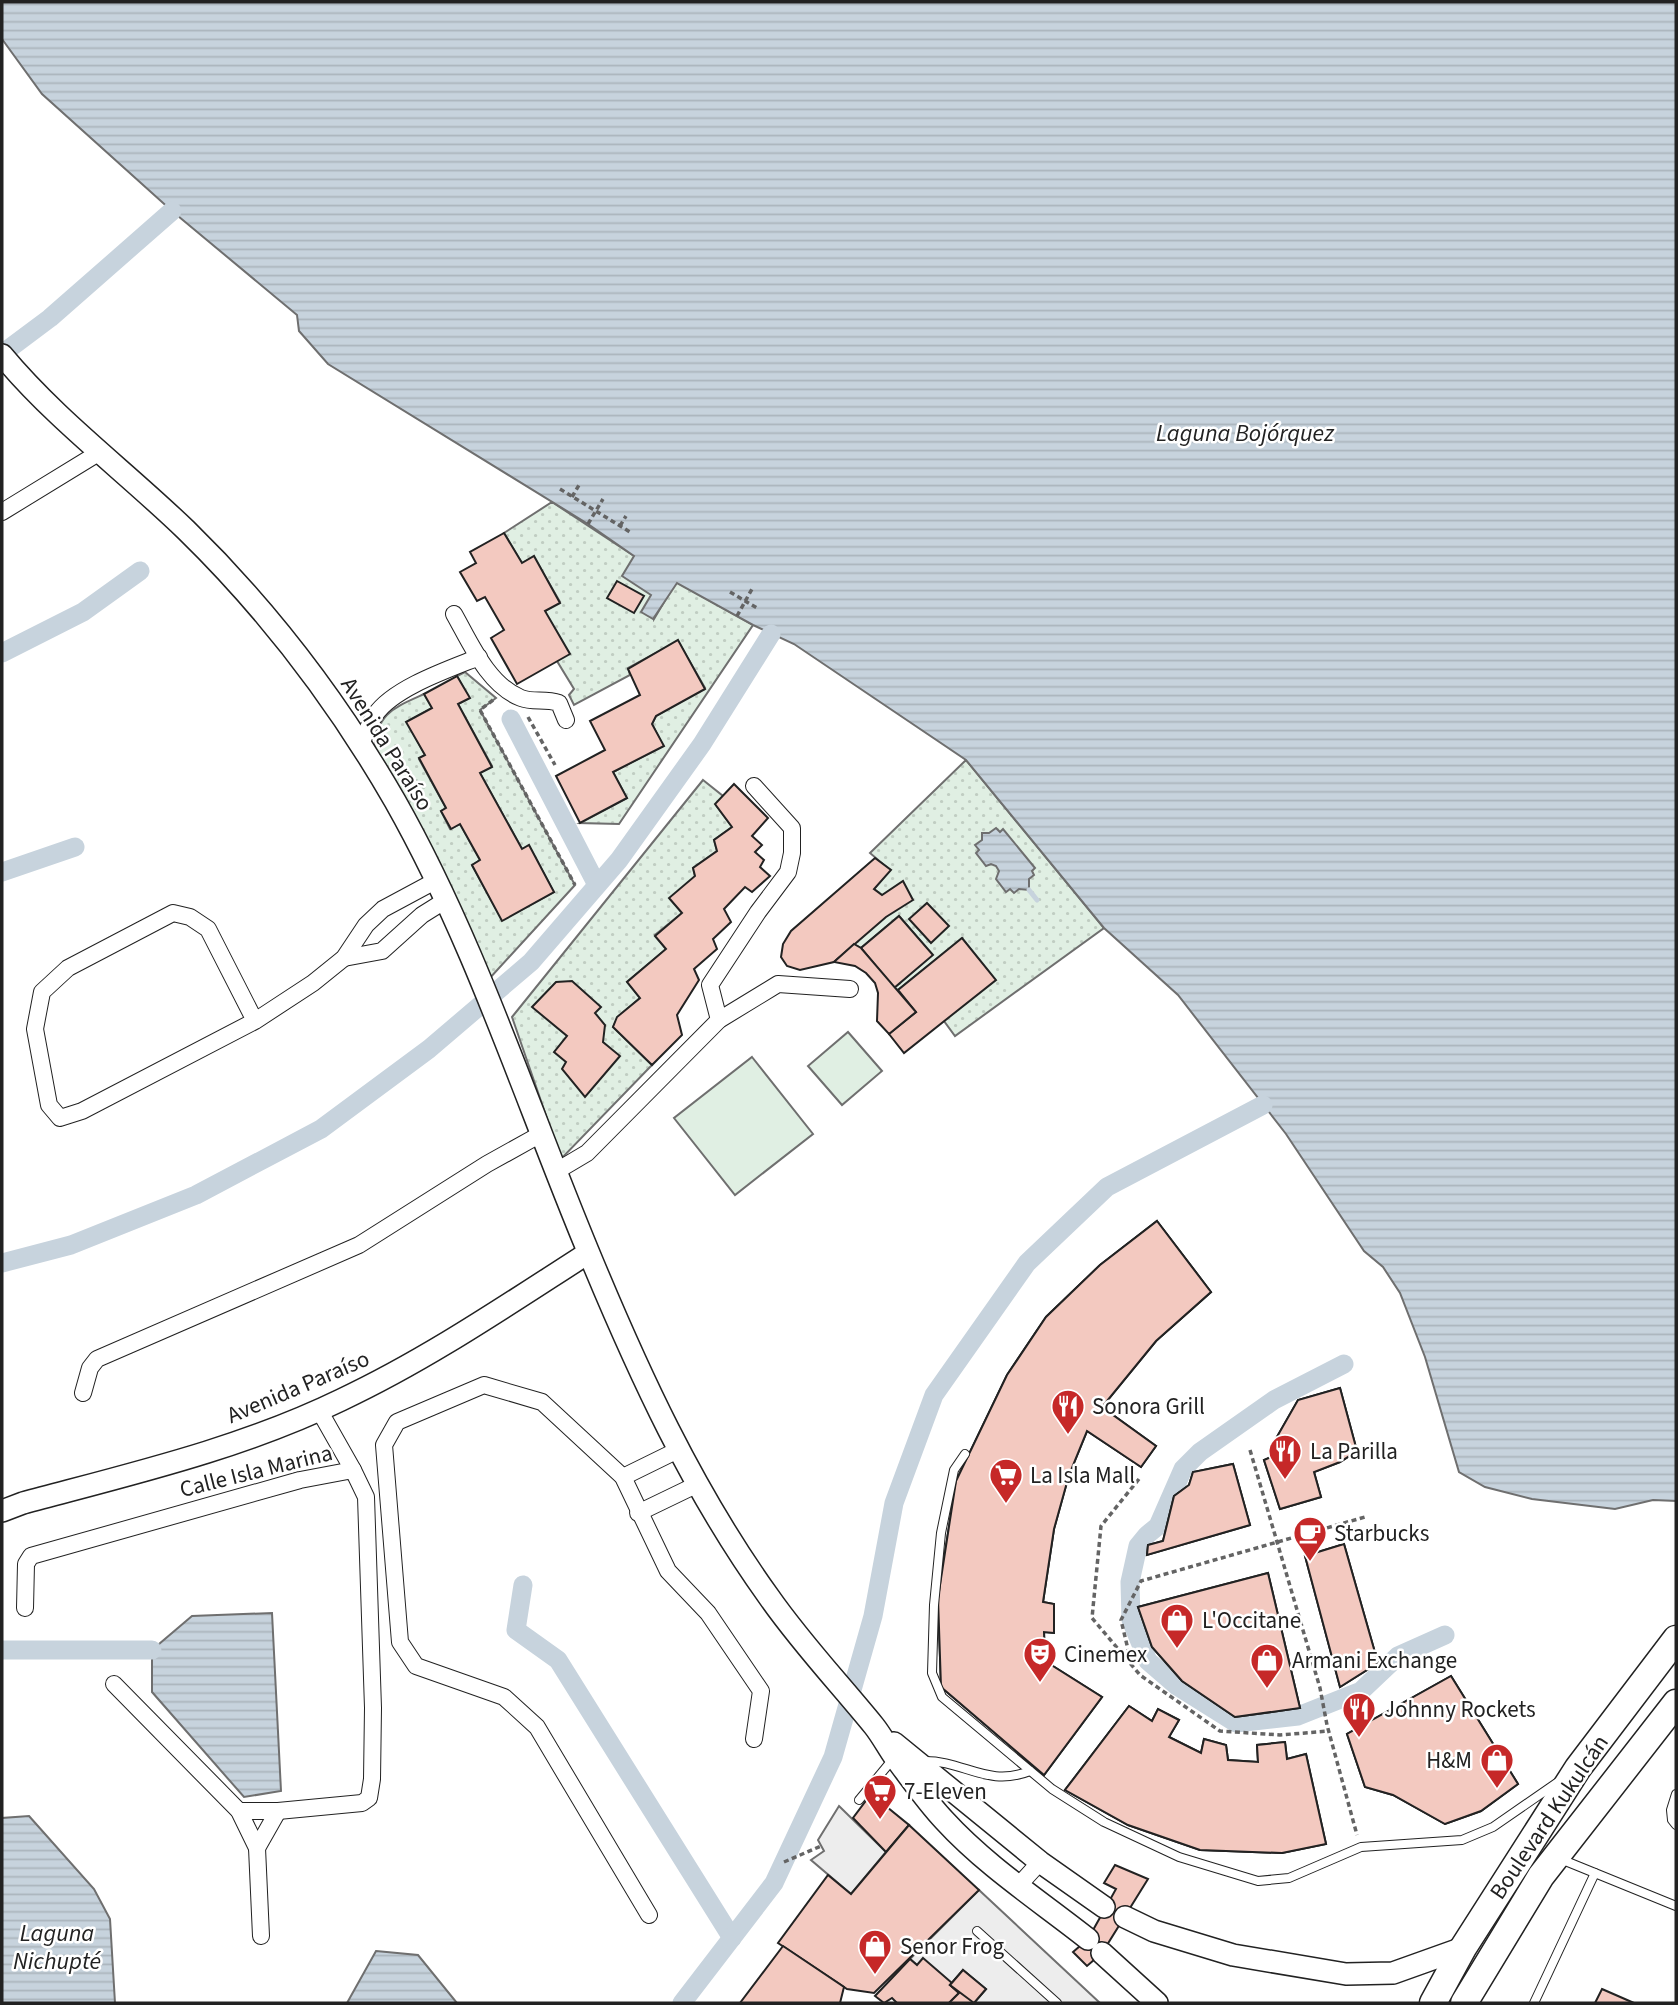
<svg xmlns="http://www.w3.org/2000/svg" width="1678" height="2005" viewBox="0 0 1678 2005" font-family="'Source Sans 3',sans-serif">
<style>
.garden{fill:url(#garden-dots);stroke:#6f6f6f;stroke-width:2}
.pitch{fill:#e0efe3;stroke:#6f6f6f;stroke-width:2}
.parking{fill:#ededed;stroke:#6f6f6f;stroke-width:2}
.water{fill:url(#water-rules);stroke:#6f6f6f;stroke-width:2}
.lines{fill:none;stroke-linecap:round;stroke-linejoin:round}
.stream{stroke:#c7d3dd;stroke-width:5}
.canal{stroke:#c7d3dd;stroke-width:19}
.building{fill:#f3c9c0;stroke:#222;stroke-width:2}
.service-casing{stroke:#222;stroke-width:10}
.minor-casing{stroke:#222;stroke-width:18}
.tertiary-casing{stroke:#222;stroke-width:24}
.primary-casing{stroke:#222;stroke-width:29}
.path{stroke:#646464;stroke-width:3.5;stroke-dasharray:5 3.5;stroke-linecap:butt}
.service{stroke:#fff;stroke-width:8}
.minor{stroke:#fff;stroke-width:16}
.tertiary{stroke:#fff;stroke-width:21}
.primary{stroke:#fff;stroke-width:26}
.labels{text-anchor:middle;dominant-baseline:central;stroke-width:5;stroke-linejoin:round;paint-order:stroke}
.street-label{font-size:23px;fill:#222;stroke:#fff}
.poi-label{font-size:23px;fill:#222;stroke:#fff;text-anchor:start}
.water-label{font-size:24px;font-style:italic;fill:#222;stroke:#fff}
</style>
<defs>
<pattern id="garden-dots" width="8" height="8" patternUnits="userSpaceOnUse" patternTransform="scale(1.75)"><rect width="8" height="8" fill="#e0efe3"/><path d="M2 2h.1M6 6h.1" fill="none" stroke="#c0cdc2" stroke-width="1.8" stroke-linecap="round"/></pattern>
<pattern id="water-rules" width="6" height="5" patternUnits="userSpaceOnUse" patternTransform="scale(1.75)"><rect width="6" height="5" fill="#c7d3dd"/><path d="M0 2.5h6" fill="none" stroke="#abb5bd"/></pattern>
</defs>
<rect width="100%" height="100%" fill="#fff"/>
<g class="garden">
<path d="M552,502L634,556L652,595L654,619L676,582L753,625L619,824L580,823L627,798L613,772L663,746L652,724L656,716L705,688L678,641L628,668L630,675L574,705L569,695L574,689L557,661L545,611L560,602L534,557L522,563L504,533Z"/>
<path d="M465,672L496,698L480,710L575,885L489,979L374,750C377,713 393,708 424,694L432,708L407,722L425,755L419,759L446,808L441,811L450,829L460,824L480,860L472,865L502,920L554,892L529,846L522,849L480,773L492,766L458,704L469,698L457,676Z"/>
<path d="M966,760L1104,928L955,1036L944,1021L962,939L898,990L894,988L932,955L899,916L861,948L854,944L882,895L874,889L890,870L870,853Z"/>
<path d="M703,780L723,796L716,805L732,827L714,840L717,851L693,868L695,876L682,913L655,935L666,949L627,982L640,998L618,1017L613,1027L652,1065L561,1159L512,1017Z"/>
</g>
<g class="pitch">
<path d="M848,1032L882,1071L842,1105L808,1066Z"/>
<path d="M752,1057L813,1134L735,1195L674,1118Z"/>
</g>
<g class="parking">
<path d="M839,1806L886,1852L851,1894L811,1860L824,1851L818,1840Z"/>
<path d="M979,1890L1100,2003H963L910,1959Z"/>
</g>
<g class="water">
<path d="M2,2H1676V1501L1653,1500L1615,1509L1532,1499L1485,1487L1459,1472L1425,1357L1400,1293L1383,1267L1364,1251L1286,1134L1178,995L1104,928L966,760L794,644L753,625L677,583L653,619L641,612L651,595L622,576L634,556L588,524L328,364L299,331L297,315L172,211L42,94L2,39Z"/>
<path d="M996,828L1000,832L1003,829L1035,868L1032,871L1034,875L1029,879V890L1019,889L1014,893L1010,889L1006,892L996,879L999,871L996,866L991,864L986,866L976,853L979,850L975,845L982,840V833H989Z"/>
<path d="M272,1613L281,1791L244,1797L152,1692V1650L192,1616Z"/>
<path d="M29,1816L94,1889L110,1919L115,2003H2V1818Z"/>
<path d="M376,1951L418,1955L457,2003H347Z"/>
</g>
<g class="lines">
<path class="stream" d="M1029,890L1037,900"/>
<g class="canal">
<path d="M2,354L50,318L172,211"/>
<path d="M2,653L83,612L140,571"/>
<path d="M511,719L597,885"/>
<path d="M2,872L75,847"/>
<path d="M2,1263L71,1245L196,1195L321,1129L429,1049L531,962L619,860L702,744L771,634"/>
<path d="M1344,1364L1274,1400L1200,1452L1183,1469L1158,1526L1147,1535L1138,1546L1130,1582L1131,1620L1148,1661L1177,1686L1236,1723L1298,1716L1361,1691L1398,1656L1445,1635"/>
<path d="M523,1585L516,1630L558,1660L732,1938"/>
<path d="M2,1650H152"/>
<path d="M682,2003L774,1883L833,1757L873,1616L894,1503L934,1395L1027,1263L1107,1187L1263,1105"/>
</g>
</g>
<g class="building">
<path d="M504,533L522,563L534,556L560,603L545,611L570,654L517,684L491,638L504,630L485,597L477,601L460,572L476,563L470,552Z"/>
<path d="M617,581L644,596L634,613L607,598Z"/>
<path d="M678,640L705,689L656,716L652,724L664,746L613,772L627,798L580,823L556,776L605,750L590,721L640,695L628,669Z"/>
<path d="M457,676L470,698L458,704L492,767L480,773L522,849L529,845L554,892L502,921L472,865L480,860L460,824L451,829L441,811L446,808L419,758L425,755L406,722L432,708L424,694Z"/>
<path d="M734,784L768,818L752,836L762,845L755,852L764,860L760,867L770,876L752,892L745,887L724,909L731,922L713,939L717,949L694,969L699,980L677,1015L682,1035L652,1065L613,1027L617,1017L640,998L627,982L666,949L655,936L682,913L669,898L695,876L693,868L717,851L714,840L732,827L715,804Z"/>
<path d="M875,858L891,870L874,889L882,895L903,881L913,900L886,917L834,962L800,970L787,966L781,957L783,944L791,931Z"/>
<path d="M927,903L949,926L931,943L909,919Z"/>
<path d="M899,916L933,955L894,988L861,948Z"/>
<path d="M962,938L996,980L904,1053L889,1034L916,1012L898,990Z"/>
<path d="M854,944L861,948L916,1012L889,1034L877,1021L878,993L875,983L866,973L855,966L834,962Z"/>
<path d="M572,981L601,1007L595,1013L605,1025L603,1042L620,1056L585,1097L562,1069L566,1062L554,1052L567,1036L532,1007L556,982Z"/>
<path d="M1157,1221L1211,1292L1156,1341L1102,1407L1156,1446L1141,1467L1087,1431L1069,1475L1054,1529L1043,1602L1054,1604V1633L1044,1632L1045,1661L1102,1697L1044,1775L941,1687L938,1598L956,1481L1007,1375L1046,1317L1100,1265Z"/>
<path d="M1157,1221L1211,1292L1156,1341L1102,1407L1156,1446L1141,1467L1087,1431L1069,1475L1054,1529L1043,1602L1054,1604V1633L1044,1632L1045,1661L1102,1697L1044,1775L941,1687L938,1598L956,1481L1007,1375L1046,1317L1100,1265Z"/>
<path d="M1340,1388L1357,1451L1340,1462L1314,1472L1321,1497L1280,1509L1264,1460L1278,1454L1274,1442L1298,1400Z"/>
<path d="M1340,1388L1357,1451L1340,1462L1314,1472L1321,1497L1280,1509L1264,1460L1278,1454L1274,1442L1298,1400Z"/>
<path d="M1233,1464L1250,1525L1147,1555L1148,1545L1163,1541L1174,1496L1189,1485L1193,1472Z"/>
<path d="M1233,1464L1250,1525L1147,1555L1148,1545L1163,1541L1174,1496L1189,1485L1193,1472Z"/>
<path d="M1344,1544L1378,1663L1340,1687L1305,1556Z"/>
<path d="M1344,1544L1378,1663L1340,1687L1305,1556Z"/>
<path d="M1268,1573L1300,1708L1235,1717L1182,1681L1152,1647L1138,1607Z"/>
<path d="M1268,1573L1300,1708L1235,1717L1182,1681L1152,1647L1138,1607Z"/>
<path d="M1451,1676L1518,1784L1481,1811L1445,1824L1393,1795L1365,1787L1347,1734Z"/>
<path d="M1451,1676L1518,1784L1481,1811L1445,1824L1393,1795L1365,1787L1347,1734Z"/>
<path d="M1129,1706L1152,1721L1158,1709L1179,1720L1169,1737L1201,1753L1204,1739L1226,1745L1228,1760L1258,1762L1257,1745L1285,1742L1287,1759L1306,1754L1326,1844L1282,1853L1200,1850L1128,1825L1065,1790Z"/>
<path d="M1129,1706L1152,1721L1158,1709L1179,1720L1169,1737L1201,1753L1204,1739L1226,1745L1228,1760L1258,1762L1257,1745L1285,1742L1287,1759L1306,1754L1326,1844L1282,1853L1200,1850L1128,1825L1065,1790Z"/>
<path d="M871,1794L909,1825L886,1852L853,1818Z"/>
<path d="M909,1825L979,1890L874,1993L847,1989L778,1943L828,1875L851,1894Z"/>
<path d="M1115,1865L1148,1879L1102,1953L1087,1966L1073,1952L1088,1939L1116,1889L1104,1883Z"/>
<path d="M783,1946L844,1987L840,2003H740Z"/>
<path d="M923,1958L952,1983L950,1985L959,1993L949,2003H897L892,1998L884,2003L875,1996L910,1959L917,1965Z"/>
<path d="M963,1970L986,1989L974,2003H949L959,1993L950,1985Z"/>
<path d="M963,1970L986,1989L974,2003L950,1985Z"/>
<path d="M1602,1989L1634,2003H1595Z"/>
</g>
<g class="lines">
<defs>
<g id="service">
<path d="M965,1454L954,1470L941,1533L934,1605L932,1673L942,1697L1052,1789L1104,1822L1179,1857L1258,1881L1289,1878L1361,1847L1462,1840L1493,1827L1558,1782"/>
<path d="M923,1761C964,1760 987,1788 1030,1771"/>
<path d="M1676,1794L1671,1810L1672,1820L1676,1825"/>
<path d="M859,1800L893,1759"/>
<path d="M1558,1858L1676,1906"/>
<path d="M977,1931L1057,2003"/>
<path d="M1534,2003L1595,1873"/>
</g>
<g id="minor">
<path d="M2,512L100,452"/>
<path d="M454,614C471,644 488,685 521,698C533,703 545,698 559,703L566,720"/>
<path d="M361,744C365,735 369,724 375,715C393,688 449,669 479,657"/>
<path d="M344,958L382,951L422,915L446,900"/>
<path d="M719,1020L710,985L758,912L788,872L792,853V828L754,786"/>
<path d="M255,1021L208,929L190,917L173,913L68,968L42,992L35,1029L49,1105L60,1118L82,1111L255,1021L313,983L344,958L366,925L383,909L437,880"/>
<path d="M555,1172L587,1153L719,1020L778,984L850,989"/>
<path d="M83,1393L90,1368L97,1359L359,1245L487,1164L541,1134"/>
<path d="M319,1410L353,1470"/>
<path d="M623,1477L678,1450"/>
<path d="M638,1513L696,1485"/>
<path d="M25,1608L26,1564L31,1556L300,1480L353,1470L366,1497L373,1708L372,1779L369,1798L362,1803L278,1811H239"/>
<path d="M114,1684L239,1811L257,1848L261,1936"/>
<path d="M257,1848L278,1811"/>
<path d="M1019,1885L1040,1862"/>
<path d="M649,1915L537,1727L504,1697L416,1666L400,1642L384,1445L397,1422L484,1385L542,1402L623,1477L668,1571L708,1613L761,1691L754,1739"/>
</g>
<g id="tertiary">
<path d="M2,355C56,420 125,471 186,530C268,610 338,702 395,801C476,944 525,1100 588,1251C638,1372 692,1490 769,1597C801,1643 839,1683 874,1726C882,1736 888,1748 896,1759C911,1779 927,1802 944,1820C986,1866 1040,1901 1088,1939"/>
<path d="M2,1511L23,1503C131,1474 240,1449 341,1400C428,1359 507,1305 588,1253"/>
<path d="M894,1743L1040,1862L1104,1907"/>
<path d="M1125,1917L1154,1931L1233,1955L1346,1974L1393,1973L1463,1948"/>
<path d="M1102,1953L1157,2003"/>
</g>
<g id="primary">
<path d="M1433,2003L1463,1948L1578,1768L1676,1639"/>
<path d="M1464,2003L1541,1876L1676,1703"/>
</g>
</defs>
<use href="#service" class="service-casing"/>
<use href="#minor" class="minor-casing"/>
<use href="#tertiary" class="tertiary-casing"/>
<use href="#primary" class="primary-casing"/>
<g class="path">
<path d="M560,489L630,532"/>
<path d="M572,497L579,485"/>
<path d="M588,524L603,499"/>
<path d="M620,526L626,516"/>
<path d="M730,592L757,608"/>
<path d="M737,616L752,589"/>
<path d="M493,700L480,710L575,885"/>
<path d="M528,717L555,765"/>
<path d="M1250,1450L1320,1688L1327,1725L1357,1835"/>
<path d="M1139,1479L1101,1526L1092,1618L1140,1675L1220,1731L1280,1735L1329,1731"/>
<path d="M1131,1662L1121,1620L1141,1581L1365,1517"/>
<path d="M784,1862L821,1846"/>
</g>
<use href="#service" class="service"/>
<use href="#minor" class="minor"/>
<use href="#tertiary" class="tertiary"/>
<use href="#primary" class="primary"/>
</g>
<defs>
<symbol id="restaurant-pin" viewBox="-11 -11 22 30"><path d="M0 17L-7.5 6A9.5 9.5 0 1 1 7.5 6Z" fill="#c62828" stroke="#fff"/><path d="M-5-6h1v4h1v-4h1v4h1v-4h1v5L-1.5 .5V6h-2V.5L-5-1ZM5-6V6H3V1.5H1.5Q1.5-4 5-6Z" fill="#fff"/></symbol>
<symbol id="supermarket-pin" viewBox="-11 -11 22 30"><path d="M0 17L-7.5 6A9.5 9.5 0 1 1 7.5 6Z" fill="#c62828" stroke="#fff"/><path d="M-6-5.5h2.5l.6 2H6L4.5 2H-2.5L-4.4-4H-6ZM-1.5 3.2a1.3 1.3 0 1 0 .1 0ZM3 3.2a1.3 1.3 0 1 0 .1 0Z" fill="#fff"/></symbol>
<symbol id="cafe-pin" viewBox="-11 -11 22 30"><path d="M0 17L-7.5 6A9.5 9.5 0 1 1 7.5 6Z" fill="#c62828" stroke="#fff"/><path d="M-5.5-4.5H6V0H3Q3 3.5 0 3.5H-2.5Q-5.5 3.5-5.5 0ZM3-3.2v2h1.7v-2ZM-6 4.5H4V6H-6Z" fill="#fff"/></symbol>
<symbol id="shop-pin" viewBox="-11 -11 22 30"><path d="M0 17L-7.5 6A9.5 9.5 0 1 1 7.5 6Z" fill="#c62828" stroke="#fff"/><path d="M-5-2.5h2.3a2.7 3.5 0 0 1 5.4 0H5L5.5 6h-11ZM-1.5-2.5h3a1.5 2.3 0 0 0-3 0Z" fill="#fff"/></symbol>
<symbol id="theatre-pin" viewBox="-11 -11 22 30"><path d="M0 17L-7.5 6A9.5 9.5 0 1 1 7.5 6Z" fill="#c62828" stroke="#fff"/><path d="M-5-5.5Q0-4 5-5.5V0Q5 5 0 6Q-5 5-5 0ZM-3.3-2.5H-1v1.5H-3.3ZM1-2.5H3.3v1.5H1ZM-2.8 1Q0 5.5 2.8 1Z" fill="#fff"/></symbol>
</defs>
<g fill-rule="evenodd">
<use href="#restaurant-pin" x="1049" y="1387" width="38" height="52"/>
<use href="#restaurant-pin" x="1266" y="1432" width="38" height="52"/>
<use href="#supermarket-pin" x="987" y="1456" width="38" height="52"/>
<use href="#cafe-pin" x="1291" y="1514" width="38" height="52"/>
<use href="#shop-pin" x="1158" y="1601" width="38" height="52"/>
<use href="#theatre-pin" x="1021" y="1635" width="38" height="52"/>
<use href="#shop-pin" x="1248" y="1641" width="38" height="52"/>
<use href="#restaurant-pin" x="1340" y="1690" width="38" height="52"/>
<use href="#shop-pin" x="1478" y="1741" width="38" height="52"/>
<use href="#supermarket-pin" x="861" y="1772" width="38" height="52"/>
<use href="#shop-pin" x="856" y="1927" width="38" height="52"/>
</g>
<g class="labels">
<g class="street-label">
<text transform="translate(387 744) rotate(58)">Avenida Paraíso</text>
<text transform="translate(298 1387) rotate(-23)">Avenida Paraíso</text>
<text transform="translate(256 1471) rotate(-14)">Calle Isla Marina</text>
<text transform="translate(1549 1817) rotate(-56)">Boulevard Kukulcán</text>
</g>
<g class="poi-label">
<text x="1092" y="1406">Sonora Grill</text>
<text x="1310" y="1451">La Parilla</text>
<text x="1030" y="1475">La Isla Mall</text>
<text x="1334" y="1533">Starbucks</text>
<text x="1202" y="1620">L'Occitane</text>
<text x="1064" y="1654">Cinemex</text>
<text x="1292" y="1660">Armani Exchange</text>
<text x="1384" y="1709">Johnny Rockets</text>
<text x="1472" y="1760" text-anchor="end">H&amp;M</text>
<text x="904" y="1791">7-Eleven</text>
<text x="900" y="1946">Senor Frog</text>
</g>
<g class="water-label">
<text x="1245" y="433">Laguna Bojórquez</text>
<text x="57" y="1933">Laguna<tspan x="57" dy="28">Nichupté</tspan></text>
</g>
</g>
<rect width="1678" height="2005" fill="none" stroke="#222222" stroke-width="7"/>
</svg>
